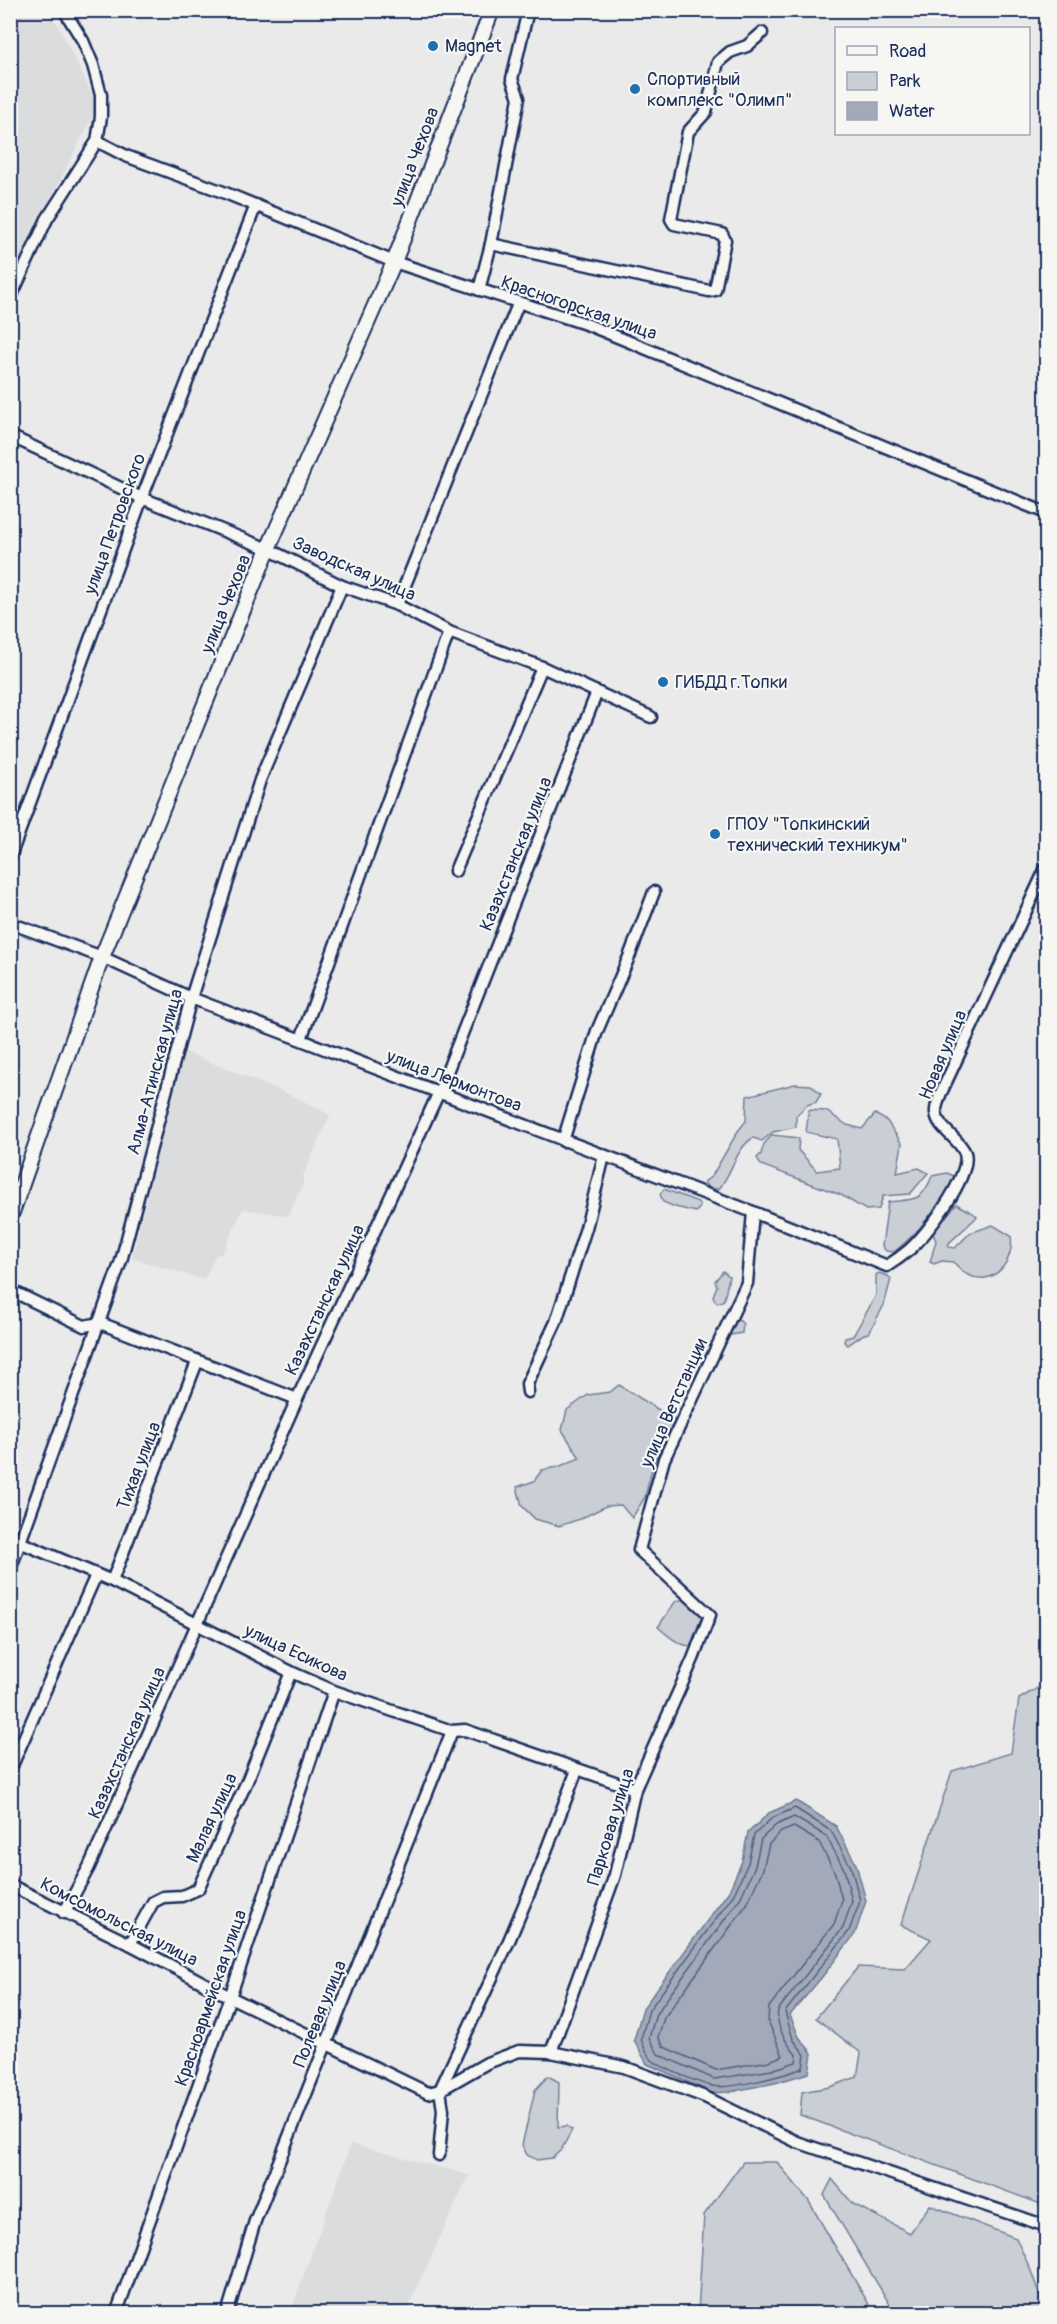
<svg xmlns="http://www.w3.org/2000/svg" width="1057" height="2324" viewBox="0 0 1057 2324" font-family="Pangolin,sans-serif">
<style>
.built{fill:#dadcde}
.green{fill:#caced5;stroke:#727e9a;stroke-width:1.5}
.water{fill:#a2aaba;stroke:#6c7995;stroke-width:1.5}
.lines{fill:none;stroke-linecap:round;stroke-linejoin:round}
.shore{stroke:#516083;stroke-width:1.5}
.minor-casing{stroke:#1b2f5e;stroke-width:15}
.tertiary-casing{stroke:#1b2f5e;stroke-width:18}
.minor{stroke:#f6f6f2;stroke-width:10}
.tertiary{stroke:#f6f6f2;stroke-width:14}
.poi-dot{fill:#1f6fb2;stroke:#f6f6f2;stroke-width:2}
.labels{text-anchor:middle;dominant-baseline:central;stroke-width:4.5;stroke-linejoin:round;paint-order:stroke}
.poi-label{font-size:18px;fill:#1b2f5e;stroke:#f6f6f2;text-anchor:start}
.street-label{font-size:18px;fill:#1b2f5e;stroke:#f6f6f2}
</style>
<rect width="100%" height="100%" fill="#e9eae9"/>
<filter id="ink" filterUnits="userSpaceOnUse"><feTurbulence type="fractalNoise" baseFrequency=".0167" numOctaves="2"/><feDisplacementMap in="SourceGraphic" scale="12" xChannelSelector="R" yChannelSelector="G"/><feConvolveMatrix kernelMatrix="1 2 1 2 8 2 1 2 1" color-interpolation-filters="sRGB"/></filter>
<g filter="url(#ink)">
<g class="built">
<path d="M11,11H46L58,25L94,98L96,110L11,277Z"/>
<path d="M183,1051L293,1096L330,1115L303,1176V1184L288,1216L243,1209L221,1255L216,1254L204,1280L132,1258Z"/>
<path d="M351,2144L469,2175L405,2313H290Z"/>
</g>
<g class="green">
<path d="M795,1084L811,1085L821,1094L816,1102L807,1105L796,1116V1127L773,1132L762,1141L753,1138C736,1148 732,1173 719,1189L708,1188L704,1182L712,1176L738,1131L746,1121L747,1096Z"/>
<path d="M809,1110L826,1111L847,1125L862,1129L875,1114L887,1121L902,1144L897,1173L919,1168L928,1173L910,1194L883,1196L879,1209L866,1210L841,1195L761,1165L757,1158L761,1154L764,1144L772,1135L799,1138L798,1150L817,1171L840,1168L837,1139L806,1132Z"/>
<path d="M947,1173L954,1176C943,1204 917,1234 894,1252L886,1251L882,1246L888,1202C913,1199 922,1203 932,1176Z"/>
<path d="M664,1189L698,1202L700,1207L696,1212L675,1207L663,1202L660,1194Z"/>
<path d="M957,1204C964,1210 971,1209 977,1217L949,1243L948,1247L955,1248L970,1233L993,1225L1011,1236C1015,1260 994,1288 968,1275C962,1272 958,1266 953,1262L942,1261L934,1264L930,1262L936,1241L932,1231Z"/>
<path d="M723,1271L729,1276L724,1300L718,1303L715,1301L713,1296L717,1286L715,1281Z"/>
<path d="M879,1273L888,1276L891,1279L884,1305L869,1333L864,1334L848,1345L844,1342L845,1338L853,1336L874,1299L876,1294V1275Z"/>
<path d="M735,1320L740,1321L743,1324L742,1333L731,1335L728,1332Z"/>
<path d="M619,1385L675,1420L653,1464L645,1497L632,1518L621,1505L606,1506L580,1519L559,1526L535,1519L522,1506L517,1487L534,1481L542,1470L558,1467L580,1458L562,1430L567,1410L588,1395L610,1392Z"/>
<path d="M685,1598L697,1606L702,1616L690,1646C678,1645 667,1635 658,1627L675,1602Z"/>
<path d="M1046,1683V2206L800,2115L802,2092L830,2087L857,2077L861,2053L816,2018L858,1967L905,1969L931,1939L901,1925L952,1771L1011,1753L1019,1699Z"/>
<path d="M548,2076L559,2082L558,2127L567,2126L572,2130L561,2150L552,2158L537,2160L527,2155L522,2145L535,2090Z"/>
<path d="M743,2162H777L808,2200L874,2313H698L704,2215Z"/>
<path d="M832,2179L853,2204L910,2233L930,2205L1016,2238L1031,2271L1046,2313H895L824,2195Z"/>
</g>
<path class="water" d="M796,1801L836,1826L856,1864L866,1901L855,1934L822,1977L790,2015L799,2037L812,2053L809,2073L775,2083L729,2092L712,2093L647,2064L634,2040L643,2008L729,1891L742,1861L748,1833L769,1813Z"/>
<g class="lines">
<g class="shore">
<path d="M795,1808L831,1831L851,1867L860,1901L849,1931L785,2012L793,2039L805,2055L803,2068C786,2075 729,2090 712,2086C701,2084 660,2067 652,2060C647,2055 643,2045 641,2039L649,2010L734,1894L748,1863L754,1835L772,1818Z"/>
<path d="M794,1817L826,1836L844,1869L852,1901L843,1928L778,2010C775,2026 787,2044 797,2056L796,2062L772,2070L714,2079L658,2054L649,2038L656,2014L741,1897L755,1866L761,1839L776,1825Z"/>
<path d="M794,1827L819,1842L835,1873L842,1900L834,1924L769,2007L768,2021L783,2056L769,2061L716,2070L664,2047L658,2037L664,2018L747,1904L763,1869L769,1844L781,1832Z"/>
</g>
<defs>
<g id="minor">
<path d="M97,141L126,156L218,190L394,262L586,324L1046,513"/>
<path d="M491,244L519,98L512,79L528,10"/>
<path d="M479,290L491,244L709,291L715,290L725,240L722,234L674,224L671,219L688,132L706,112L718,62L730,52L747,46L762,33"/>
<path d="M10,299L47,219L97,141L101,117V95L93,65L83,41L64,10"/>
<path d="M10,436L142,498L268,549L342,586L397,605L449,632L542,667L651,717"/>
<path d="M397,605L518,304"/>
<path d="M10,857L142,498L256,205"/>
<path d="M455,871L542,667"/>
<path d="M10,923L102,957L191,998L753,1212L887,1266C895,1261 902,1256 909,1250C926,1236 972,1175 965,1153C959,1138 938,1129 936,1113C935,1107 939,1100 940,1095L1046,868"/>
<path d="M301,1039L449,632"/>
<path d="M563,1141L597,1031L629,957L654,892"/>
<path d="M10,1290L84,1326L100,1323L297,1399"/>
<path d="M528,1392L527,1384L556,1322L586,1228L604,1156"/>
<path d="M10,1538L112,1581L291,1672L334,1691L452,1731L465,1730L635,1789"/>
<path d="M10,1570L121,1261L191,998L260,780L342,586"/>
<path d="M112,1581L197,1362"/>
<path d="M10,1770L96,1575"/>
<path d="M10,1885L130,1944L230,1997L428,2093L440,2090L487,2063L519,2051L551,2052L624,2067L705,2097L797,2142L1046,2226"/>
<path d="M64,1913L89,1867L297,1399L439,1092L597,692"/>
<path d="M130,1944L153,1902L163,1897L182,1896L198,1889L248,1779L291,1672"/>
<path d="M551,2052L615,1875L635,1789L693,1659L710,1615L639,1550L664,1459L747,1283L753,1212"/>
<path d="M439,2155L443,2110L440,2090L508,1943L538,1872L577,1770"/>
<path d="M116,2314L230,1997L334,1691"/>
<path d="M227,2314L255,2221L452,1731"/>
</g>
<path id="tertiary" d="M10,1218L102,957L268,549L394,262L492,10"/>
</defs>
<use href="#minor" class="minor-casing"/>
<use href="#tertiary" class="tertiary-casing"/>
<use href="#minor" class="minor"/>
<use href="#tertiary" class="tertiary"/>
</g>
</g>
<g class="poi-dot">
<circle cx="433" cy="46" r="6"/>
<circle cx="635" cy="89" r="6"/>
<circle cx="663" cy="682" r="6"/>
<circle cx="715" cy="834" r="6"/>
</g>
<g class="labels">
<g class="poi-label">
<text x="445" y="46">Magnet</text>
<text x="647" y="79">Спортивный<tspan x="647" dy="21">комплекс "Олимп"</tspan></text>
<text x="675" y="682">ГИБДД г.Топки</text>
<text x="727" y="824">ГПОУ "Топкинский<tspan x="727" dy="21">технический техникум"</tspan></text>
</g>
<g class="street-label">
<text transform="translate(415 157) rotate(-69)">улица Чехова</text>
<text transform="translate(579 308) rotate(19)">Красногорская улица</text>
<text transform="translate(115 524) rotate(-70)">улица Петровского</text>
<text transform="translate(354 569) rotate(24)">Заводская улица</text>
<text transform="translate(226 604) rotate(-68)">улица Чехова</text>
<text transform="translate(516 854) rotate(-68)">Казахстанская улица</text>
<text transform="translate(943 1055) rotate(-67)">Новая улица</text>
<text transform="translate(155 1072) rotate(-75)">Алма-Атинская улица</text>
<text transform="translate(454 1081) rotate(21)">улица Лермонтова</text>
<text transform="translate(325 1300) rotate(-65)">Казахстанская улица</text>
<text transform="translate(674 1403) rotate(-66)">улица Ветстанции</text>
<text transform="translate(139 1466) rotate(-69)">Тихая улица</text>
<text transform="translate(296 1653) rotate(25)">улица Есикова</text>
<text transform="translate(127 1743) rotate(-66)">Казахстанская улица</text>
<text transform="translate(212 1818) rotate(-65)">Малая улица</text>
<text transform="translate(611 1827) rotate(-73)">Парковая улица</text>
<text transform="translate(119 1922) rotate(27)">Комсомольская улица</text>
<text transform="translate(211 1998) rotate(-71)">Красноармейская улица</text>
<text transform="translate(320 2014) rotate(-68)">Полевая улица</text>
</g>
</g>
<rect width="1057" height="2324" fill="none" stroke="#f6f6f2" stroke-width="36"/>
<rect x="18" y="18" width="1021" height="2288" fill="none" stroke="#1b2f5e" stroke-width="2" filter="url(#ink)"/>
<rect x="835" y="27" width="195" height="108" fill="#f6f6f2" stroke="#9ea6b7" stroke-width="1.5"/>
<rect x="847" y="46" width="30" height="9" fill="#f6f6f2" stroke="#9ea6b7" stroke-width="1.5"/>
<text x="889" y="57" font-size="18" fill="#1b2f5e">Road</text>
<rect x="847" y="72" width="30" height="18" fill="#caced5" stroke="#9ea6b7" stroke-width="1.5"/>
<text x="889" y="87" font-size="18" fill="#1b2f5e">Park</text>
<rect x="847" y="102" width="30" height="18" fill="#a2aaba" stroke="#9ea6b7" stroke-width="1.5"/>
<text x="889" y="117" font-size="18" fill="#1b2f5e">Water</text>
</svg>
